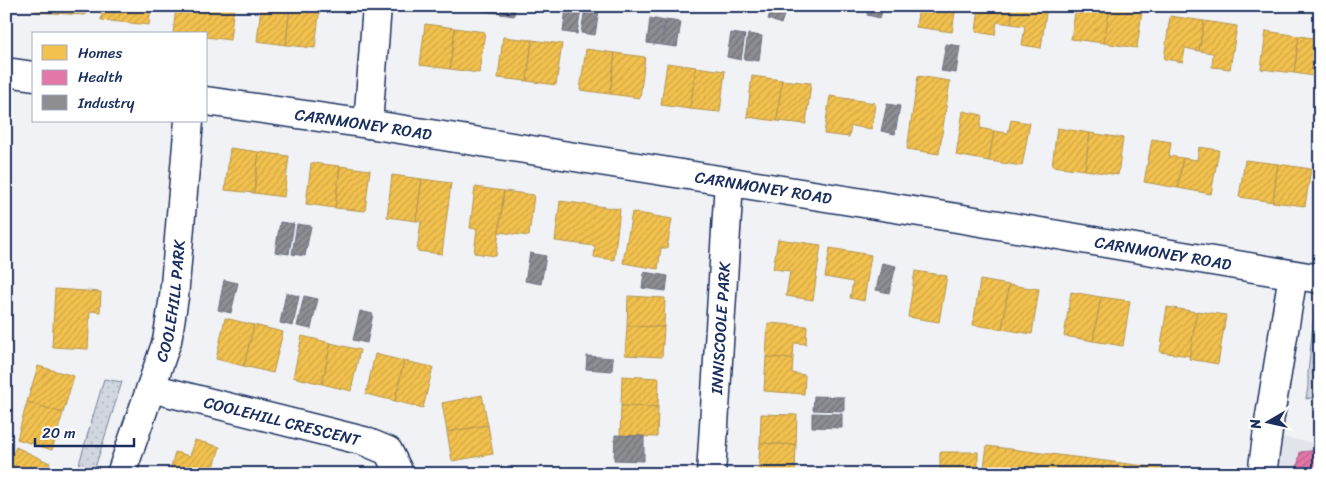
<svg xmlns="http://www.w3.org/2000/svg" width="1326" height="480" viewBox="0 0 1326 480" font-family="Sriracha,sans-serif">
<style>
.built{fill:#e1e4ea}
.grass{fill:url(#grass-dots);stroke:#76829e}
.homes{fill:url(#homes-hatch);stroke:#b29553}
.health{fill:url(#health-hatch);stroke:#a76192}
.industry{fill:url(#industry-hatch);stroke:#6b7182}
.lines{fill:none;stroke-linecap:round;stroke-linejoin:round}
.minor-casing{stroke:#1b2f5e;stroke-width:31}
.tertiary-casing{stroke:#1b2f5e;stroke-width:31}
.minor{stroke:#fff;stroke-width:28}
.tertiary{stroke:#fff;stroke-width:28}
.labels{text-anchor:middle;dominant-baseline:central;stroke-width:5;stroke-linejoin:round;paint-order:stroke}
.street-label{font-size:16px;fill:#1b2f5e;stroke:#fff}
</style>
<defs>
<pattern id="grass-dots" width="8" height="8" patternUnits="userSpaceOnUse" patternTransform="scale(1.25)"><rect width="8" height="8" fill="#d2d6df"/><path d="M2 2h.1M6 6h.1" fill="none" stroke="#b4b8c2" stroke-width="1.8" stroke-linecap="round"/></pattern>
<pattern id="homes-hatch" width="6" height="6" patternUnits="userSpaceOnUse" patternTransform="scale(1.25)"><rect width="6" height="6" fill="#f2c14e"/><path d="M-1 1l2-2M0 6l6-6M5 7l2-2" fill="none" stroke="#cfa646"/></pattern>
<pattern id="health-hatch" width="6" height="6" patternUnits="userSpaceOnUse" patternTransform="scale(1.25)"><rect width="6" height="6" fill="#e377a8"/><path d="M-1 1l2-2M0 6l6-6M5 7l2-2" fill="none" stroke="#b7628c"/></pattern>
<pattern id="industry-hatch" width="6" height="6" patternUnits="userSpaceOnUse" patternTransform="scale(1.25)"><rect width="6" height="6" fill="#8d8d92"/><path d="M-1 1l2-2M0 6l6-6M5 7l2-2" fill="none" stroke="#72747a"/></pattern>
</defs>
<rect width="100%" height="100%" fill="#f1f2f5"/>
<filter id="ink" filterUnits="userSpaceOnUse"><feTurbulence type="fractalNoise" baseFrequency=".02" numOctaves="2"/><feDisplacementMap in="SourceGraphic" scale="10" xChannelSelector="R" yChannelSelector="G"/><feConvolveMatrix kernelMatrix="1 2 1 2 8 2 1 2 1" color-interpolation-filters="sRGB"/></filter>
<g filter="url(#ink)">
<path class="built" d="M1268,435L1320,444V474H1262Z"/>
<g class="grass">
<path d="M1314,314H1320V396L1306,399L1308,386V373Z"/>
<path d="M104,379L122,382L93,474H76Z"/>
</g>
<g class="homes">
<path d="M36,6H85V15L36,12Z"/>
<path d="M103,6H151L149,25L101,20Z"/>
<path d="M176,6H234L230,40L206,37V34H173Z"/>
<path d="M261,6H290L286,45L257,41Z"/>
<path d="M290,6H320L315,48L286,45Z"/>
<path d="M919,6H956L952,32L916,27Z"/>
<path d="M979,6H1013L1011,24L997,22L995,35L976,32Z"/>
<path d="M1013,6H1047L1041,48L1022,45L1025,26L1011,24Z"/>
<path d="M1076,6H1110L1104,43L1071,39Z"/>
<path d="M1110,6L1142,11L1137,48L1104,43Z"/>
<path d="M1170,16L1204,21L1199,51L1185,48L1183,62L1164,59Z"/>
<path d="M1204,21L1237,26L1230,69L1212,67L1213,53L1199,51Z"/>
<path d="M425,24L455,28L450,69L420,65Z"/>
<path d="M455,28L485,32L479,73L450,69Z"/>
<path d="M1266,31L1299,36L1294,73L1261,69Z"/>
<path d="M1299,36L1320,39V77L1294,73Z"/>
<path d="M503,37L532,40L527,81L498,78Z"/>
<path d="M532,40L562,44L556,85L527,81Z"/>
<path d="M586,49L615,53L610,94L580,90Z"/>
<path d="M615,53L645,57L640,98L610,94Z"/>
<path d="M667,63L696,67L690,109L661,105Z"/>
<path d="M696,67L725,71L720,112L690,109Z"/>
<path d="M752,76L782,80L777,121L747,117Z"/>
<path d="M918,76L950,81L939,154L907,149Z"/>
<path d="M782,80L811,83L806,124L777,121Z"/>
<path d="M830,96L875,103L872,129L851,126L849,137L824,134Z"/>
<path d="M963,111L982,115L980,128L994,131L989,161L956,155Z"/>
<path d="M1011,120L1030,123L1022,166L989,161L994,131L1008,133Z"/>
<path d="M1057,128L1090,133L1085,170L1052,166Z"/>
<path d="M1090,133L1123,138L1118,175L1085,170Z"/>
<path d="M1152,139L1171,142L1169,156L1183,158L1178,188L1144,182Z"/>
<path d="M1199,147L1219,150L1211,194L1178,188L1183,158L1197,160Z"/>
<path d="M230,148L259,152L254,193L225,190Z"/>
<path d="M259,152L289,156L284,197L254,193Z"/>
<path d="M1245,160L1278,164L1273,202L1239,197Z"/>
<path d="M311,163L340,166L335,208L306,204Z"/>
<path d="M1278,164L1311,169L1305,206L1273,202Z"/>
<path d="M340,166L370,170L365,211L335,208Z"/>
<path d="M392,175L422,179L416,221L387,217Z"/>
<path d="M422,179L451,183L442,254L417,251L421,221H416Z"/>
<path d="M475,187L504,191L496,256L474,253L477,229L470,228Z"/>
<path d="M504,191L534,195L529,236L499,232Z"/>
<path d="M560,201L620,209L614,260L594,257L595,246L555,241Z"/>
<path d="M632,212L672,219L667,248H661L658,269L623,263Z"/>
<path d="M778,239L821,245L813,300L786,296L790,271L773,269Z"/>
<path d="M830,248L871,255L864,301L850,298L853,282L825,277Z"/>
<path d="M915,271L947,276L939,322L908,317Z"/>
<path d="M980,280L1009,285L1002,329L973,325Z"/>
<path d="M1009,285L1039,289L1032,334L1002,329Z"/>
<path d="M55,289L101,292L100,312L90,311L88,349L52,347Z"/>
<path d="M1071,292L1101,297L1093,341L1064,336Z"/>
<path d="M628,296L665,298L664,327L627,326Z"/>
<path d="M1101,297L1130,301L1123,346L1093,341Z"/>
<path d="M1167,307L1197,312L1190,356L1160,352Z"/>
<path d="M1197,311L1226,315L1218,364L1189,359Z"/>
<path d="M225,318L254,325L244,366L216,359Z"/>
<path d="M768,323L807,326L806,344L794,343L793,359L766,357Z"/>
<path d="M254,325L283,332L273,373L244,366Z"/>
<path d="M627,326L664,327L662,357L625,355Z"/>
<path d="M302,336L331,343L322,384L293,377Z"/>
<path d="M331,343L360,350L351,391L322,384Z"/>
<path d="M375,354L404,361L395,401L366,394Z"/>
<path d="M766,357L793,359L792,373L805,375L804,394L764,391Z"/>
<path d="M404,361L433,367L423,408L395,401Z"/>
<path d="M38,366L74,376L63,413L27,402Z"/>
<path d="M622,376L659,378L658,407L621,406Z"/>
<path d="M482,395L488,425L447,432L442,403Z"/>
<path d="M27,402L63,413L52,450L17,439Z"/>
<path d="M621,406L658,407L657,437L620,436Z"/>
<path d="M761,414L797,415L796,445L760,443Z"/>
<path d="M488,425L493,454L452,461L447,432Z"/>
<path d="M195,440L220,447L212,474H169L175,452L190,456Z"/>
<path d="M760,443L796,445L795,474L758,473Z"/>
<path d="M987,446L1208,474H983Z"/>
<path d="M16,447L50,463L45,474H6V468Z"/>
<rect x="940" y="452" width="38" height="22"/>
</g>
<path class="health" d="M1320,450V474H1296L1300,452Z"/>
<g class="industry">
<path d="M483,6H498L497,13L483,11Z"/>
<path d="M501,6H515L514,16L500,14Z"/>
<path d="M772,6H787L781,24L768,19Z"/>
<path d="M869,6H884L880,18L867,15Z"/>
<path d="M566,8L581,10L577,34L563,32Z"/>
<path d="M585,8L599,11L595,35L581,33Z"/>
<path d="M650,18L665,21L661,45L647,43Z"/>
<path d="M666,20L681,22L677,47L662,45Z"/>
<path d="M731,33L745,35L741,60L727,57Z"/>
<path d="M748,34L762,36L759,61L744,59Z"/>
<path d="M946,44L960,46L956,73L941,71Z"/>
<path d="M887,104L900,106L895,134L881,131Z"/>
<path d="M280,222L294,224L289,254L275,252Z"/>
<path d="M297,224L311,226L305,256L292,254Z"/>
<path d="M530,253L546,256L541,284L525,281Z"/>
<path d="M882,263L896,266L889,293L876,290Z"/>
<path d="M644,272L668,276L666,291L642,288Z"/>
<path d="M224,280L238,283L231,313L218,310Z"/>
<path d="M286,293L299,296L293,326L280,323Z"/>
<path d="M304,296L318,299L311,329L297,326Z"/>
<path d="M360,311L373,314L367,343L353,340Z"/>
<path d="M587,356L613,358L612,371L586,369Z"/>
<path d="M814,396L844,397V411L813,410Z"/>
<path d="M812,413L842,414V428L812,427Z"/>
<path d="M615,435L644,436V461L614,460Z"/>
</g>
<g class="lines">
<defs>
<g id="minor">
<path d="M368,124L377,6"/>
<path id="s1" d="M151,388L364,441L388,451L398,471L397,474"/>
<path id="s2" d="M121,474L167,341L174,297L189,121"/>
<path id="s3" d="M711,474L729,182"/>
<path d="M1262,474L1270,416L1293,275"/>
</g>
<g id="tertiary">
<path d="M6,72L34,76"/>
<path id="s4" d="M206,101L368,124L957,218L1320,279"/>
</g>
</defs>
<use href="#minor" class="minor-casing"/>
<use href="#tertiary" class="tertiary-casing"/>
<use href="#minor" class="minor"/>
<use href="#tertiary" class="tertiary"/>
</g>
</g>
<g class="labels">
<g class="street-label">
<text stroke="none"><textPath href="#s4" startOffset="159">CARNMONEY ROAD</textPath></text>
<text stroke="none"><textPath href="#s4" startOffset="564">CARNMONEY ROAD</textPath></text>
<text stroke="none"><textPath href="#s4" startOffset="969">CARNMONEY ROAD</textPath></text>
<text stroke="none"><textPath href="#s2" startOffset="181">COOLEHILL PARK</textPath></text>
<text stroke="none"><textPath href="#s3" startOffset="146">INNISCOOLE PARK</textPath></text>
<text stroke="none"><textPath href="#s1" startOffset="135">COOLEHILL CRESCENT</textPath></text>
</g>
</g>
<rect width="1326" height="480" fill="none" stroke="#fff" stroke-width="25"/>
<rect x="12" y="12" width="1301" height="455" fill="none" stroke="#1b2f5e" stroke-width="2" filter="url(#ink)"/>
<rect x="32" y="32" width="175" height="90" fill="#ffffff" stroke="#a4acbf"/>
<rect x="42" y="45" width="25" height="15" fill="#f2c14e" stroke="#a4acbf"/>
<text x="78" y="58" font-size="15" fill="#1b2f5e">Homes</text>
<rect x="42" y="70" width="25" height="15" fill="#e377a8" stroke="#a4acbf"/>
<text x="78" y="82" font-size="15" fill="#1b2f5e">Health</text>
<rect x="42" y="95" width="25" height="15" fill="#8d8d92" stroke="#a4acbf"/>
<text x="78" y="108" font-size="15" fill="#1b2f5e">Industry</text>
<g transform="translate(1268 422) rotate(261)" stroke="#ffffff" stroke-width="4" paint-order="stroke">
<path d="M0-4L9 19L0 12L-9 19Z" fill="#1b2f5e"/>
<text y="-8" font-size="14" font-weight="bold" text-anchor="middle" fill="#1b2f5e">N</text>
</g>
<path d="M35 438v8h99v-8" fill="none" stroke="#1b2f5e" stroke-width="2.5"/>
<text x="42" y="438" font-size="15" fill="#1b2f5e" stroke="#ffffff" stroke-width="4" paint-order="stroke">20 m</text>
</svg>
